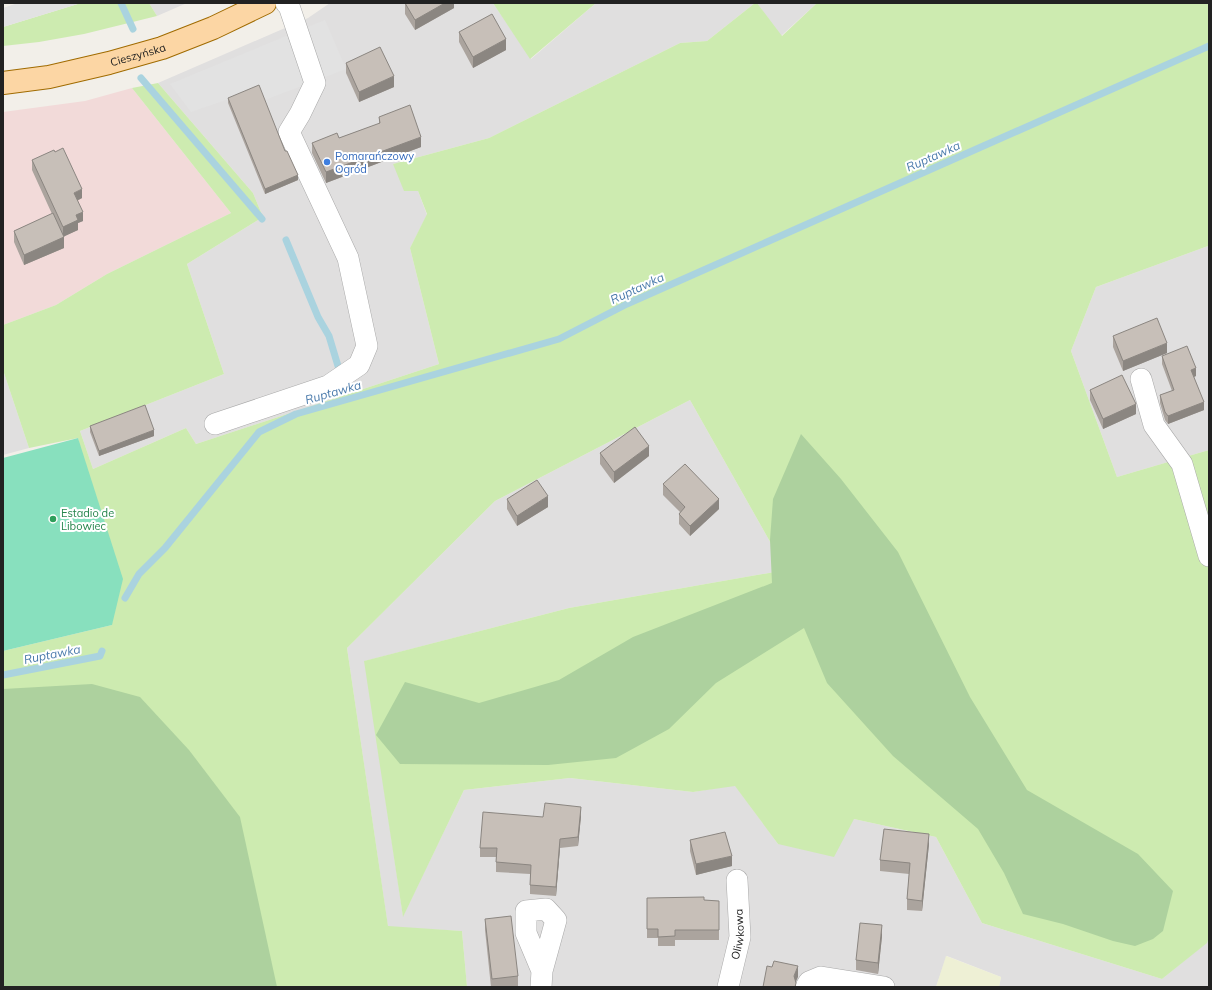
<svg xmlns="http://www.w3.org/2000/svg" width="1212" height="990" viewBox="0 0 1212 990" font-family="Mulish,sans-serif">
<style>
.residential{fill:#e0dfdf}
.commercial{fill:#f2dad9}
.farmland{fill:#eef0d5}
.grass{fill:#cdebb0}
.forest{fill:#add19e}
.pitch{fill:#88e0be}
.parking{fill:#e2e2e2}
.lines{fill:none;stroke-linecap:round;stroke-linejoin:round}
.stream{stroke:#aad3df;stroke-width:7}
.minor-casing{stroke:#a9a9a9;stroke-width:22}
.major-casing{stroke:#a06b00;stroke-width:24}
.minor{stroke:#fff;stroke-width:21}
.major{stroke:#fcd6a4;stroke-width:22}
.wall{fill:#aba49e}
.shaded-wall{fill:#8b8681}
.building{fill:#c7bfb8;stroke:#8b8681}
.shop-dot{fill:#3f7fe0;stroke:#fff;stroke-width:1.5}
.leisure-dot{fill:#2e9e5b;stroke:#fff;stroke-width:1.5}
.labels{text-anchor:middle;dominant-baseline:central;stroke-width:4;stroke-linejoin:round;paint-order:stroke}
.street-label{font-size:11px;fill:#222;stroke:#fff}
.shop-label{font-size:11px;fill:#366cbe;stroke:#fff;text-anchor:start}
.leisure-label{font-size:11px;fill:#27864d;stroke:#fff;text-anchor:start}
.water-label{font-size:12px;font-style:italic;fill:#4a7aab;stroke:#fff}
</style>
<rect width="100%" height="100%" fill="#f2efe9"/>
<g class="residential">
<path d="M149,3H187L157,16Z"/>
<path d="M330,3H493L531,59L596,3H755L707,41L680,43L489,138L393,164L418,191L427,215L410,248L439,364L196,444L186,428L93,469L80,431L224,374L187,264L263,217L253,193L158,83L308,18Z"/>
<path d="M757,3H817L781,36Z"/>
<path d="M1208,246L1209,450L1117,477L1071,351L1096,287Z"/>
<path d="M3,370L29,448L3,455Z"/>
<path d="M690,400L786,570L569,608L365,661L403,916L464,790L570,778L693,792L735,785L778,844L854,819L936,837L982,923L1162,979L1206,943L1209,937V987H999L1001,977L947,956L936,987H467L462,931L388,927L347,648L495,501Z"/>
</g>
<path class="commercial" d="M132,88L231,213L107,274L56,305L3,325V112L85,101Z"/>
<path class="farmland" d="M946,956L1001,977L999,987H936Z"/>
<g class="grass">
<path d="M81,3H149L157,16L84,34L39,42L3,46V27Z"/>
<path d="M493,3H596L530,59Z"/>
<path d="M755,3H757L782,36L817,3H1209V248L1208,246L1096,287L1071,351L1117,477L1209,450V937L1207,943L1162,979L982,923L936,837L854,819L834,857L778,844L735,786L693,792L570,778L464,790L403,917L364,661L569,608L786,570L690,400L495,501L347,648L388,926L462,931L467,987H3V651L112,625L78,438L29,448L3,370V325L56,305L107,274L231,213L132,88L158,83L253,193L263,217L187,264L224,374L80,431L93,469L186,428L196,444L439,364L410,248L427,214L418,191H404L393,164L489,138L680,43L707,41Z"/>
</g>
<g class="forest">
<path d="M801,434L841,479L898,552L970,697L1027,790L1138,854L1173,891L1163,931L1153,939L1135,946L1113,941L1063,924L1023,914L1004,873L978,829L893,756L827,683L804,628L716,683L669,729L616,758L548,765L400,764L376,735L405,682L479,703L559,680L633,637L772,583L770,540L773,499Z"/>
<path d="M92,684L140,697L189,750L240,817L277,987H3V689Z"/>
</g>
<path class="pitch" d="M78,438L123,579L112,625L3,651V458Z"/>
<g class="parking">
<path d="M18,3H81L3,27V8Z"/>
<path d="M325,20L346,69L265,100L260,88L191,112L170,84Z"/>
</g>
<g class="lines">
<g class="stream">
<path d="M121,3L133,29"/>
<path d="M141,78L262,219"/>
<path d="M286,240L318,317L329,336L338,366"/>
<path d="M125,598L139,574L165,548L259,432L296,414L559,339L627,304L1209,46"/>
<path d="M3,675L100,656L102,651"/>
</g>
<defs>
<g id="minor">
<path d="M1141,379L1154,425L1182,464L1209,556"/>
<path d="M215,424L328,386L359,365L367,346L348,258L289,132L300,114L315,83L289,6L286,3"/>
<path d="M541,987L542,971L556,920L546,909L526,911V933L542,971"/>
<path id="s1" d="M728,987L740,937L737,880"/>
<path d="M806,987L809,982L821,977L884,987"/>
</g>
<g id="major">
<path id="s2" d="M3,83L49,77L109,63L162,48L213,28L265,3"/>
</g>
</defs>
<use href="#minor" class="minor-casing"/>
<use href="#major" class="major-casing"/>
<use href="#minor" class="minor"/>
<use href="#major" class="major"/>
</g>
<g class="wall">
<path d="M405,3H454V8L415,30L405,14Z"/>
<path d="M459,32L506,50L473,68L459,42Z"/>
<path d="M346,63L394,87L359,102L346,73Z"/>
<path d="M228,98L285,151L298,180L265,194L228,103Z"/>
<path d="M379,117L421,147L326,183L312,153V143L339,138L379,124Z"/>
<path d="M32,160L82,198L77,201L83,221L78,223V230L64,236V248L24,265L14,242V231L52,214L32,170Z"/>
<path d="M1113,336L1167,353L1123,371L1113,347Z"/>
<path d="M1162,356L1196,376L1194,377L1204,410L1168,424L1165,420L1160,403V395L1172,391L1162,364Z"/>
<path d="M1090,390L1136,414L1103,429L1090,400Z"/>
<path d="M90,426L154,436L99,456L90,432Z"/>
<path d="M600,453L649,456L614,483L600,464Z"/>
<path d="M663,484L719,509L690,536L679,524V514L680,512L663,495Z"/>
<path d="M507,499L548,507L517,526L507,509Z"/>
<path d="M581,816L578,846L560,848L556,896L530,894V874L496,872V857H480V848L543,817Z"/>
<path d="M690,840L732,866L696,875L690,851Z"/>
<path d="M929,844L922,911L907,910V899L909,874L880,871V860Z"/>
<path d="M647,898L719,901V940H675V946H658V938H647Z"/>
<path d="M485,919L518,976V986L512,987H491L485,930Z"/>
<path d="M882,936L878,974L856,970V960Z"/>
</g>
<g class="shaded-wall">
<path d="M445,3H454V8L415,30V20Z"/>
<path d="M506,39V50L473,68V57Z"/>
<path d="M394,76V87L359,102V92Z"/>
<path d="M421,137V147L326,183V172Z"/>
<path d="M298,175V180L265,194V189Z"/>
<path d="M82,189V198L74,202V193Z"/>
<path d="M83,212V221L78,223V230L63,237V227L76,215Z"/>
<path d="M64,237V248L24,265V255Z"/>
<path d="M1167,343V353L1123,371V361Z"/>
<path d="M1196,368V376L1191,378V370Z"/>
<path d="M1204,402V410L1168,424V416Z"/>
<path d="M1136,404V414L1103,429V419Z"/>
<path d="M154,430V436L99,456V451Z"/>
<path d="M649,446V456L614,483V472Z"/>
<path d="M548,496V507L517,526V516Z"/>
<path d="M719,499V509L690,536V526Z"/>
<path d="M581,807V816L578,846V837Z"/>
<path d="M929,834V844L922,911V901Z"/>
<path d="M560,839V848L556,896V887Z"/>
<path d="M732,856V866L696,875V864Z"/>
<path d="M882,925V936L878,974V963Z"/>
<path d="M798,966V977L794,986V976Z"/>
</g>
<g class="building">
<path d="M405,3H445L415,20Z"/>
<path d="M492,14L506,39L473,57L459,32Z"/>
<path d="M380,47L394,76L359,92L346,63Z"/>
<path d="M259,85L285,151H287L298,175L265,189L228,98Z"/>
<path d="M410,105L421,137L326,172L312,143L337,133L339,138L380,123L379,117Z"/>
<path d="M63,148L82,189L74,193L83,212L76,215L78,220L63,227L32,160L54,150L55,152Z"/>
<path d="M53,213L64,237L24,255L14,231Z"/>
<path d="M1157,318L1167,343L1123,361L1113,336Z"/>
<path d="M1187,346L1196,368L1191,370L1204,402L1168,416L1165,412L1160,395L1174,390L1162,356Z"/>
<path d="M1122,375L1136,404L1103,419L1090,390Z"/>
<path d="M145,405L154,430L99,451L90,426Z"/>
<path d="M635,427L649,446L614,472L600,453Z"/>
<path d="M685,464L719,499L690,526L679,514L685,507L663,484Z"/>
<path d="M537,480L548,496L517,516L507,499Z"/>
<path d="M545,803L581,807L578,837L560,839L556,887L530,885L531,865L496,862L497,848H480L483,812L543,817Z"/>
<path d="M884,829L929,834L922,901L907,899L910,863L880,860Z"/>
<path d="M725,832L732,856L696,864L690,840Z"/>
<path d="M704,897V900L719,901V930H675V936L658,937V929H647V898Z"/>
<path d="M511,916L518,976L492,979L485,919Z"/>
<path d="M860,923L882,925L878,963L856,960Z"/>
<path d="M774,961L798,966L794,976L796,983L795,987H763L767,966L772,967Z"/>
</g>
<circle class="shop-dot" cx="327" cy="162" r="4"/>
<circle class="leisure-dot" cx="53" cy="519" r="4"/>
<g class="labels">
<g class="street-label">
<text stroke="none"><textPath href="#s2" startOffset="138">Cieszyńska</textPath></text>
<text stroke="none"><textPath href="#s1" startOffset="54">Oliwkowa</textPath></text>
</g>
<g class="shop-label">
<text x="335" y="156">Pomarańczowy<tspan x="335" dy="13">Ogród</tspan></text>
</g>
<g class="leisure-label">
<text x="61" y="513">Estadio de<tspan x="61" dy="13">Libowiec</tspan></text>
</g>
<g class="water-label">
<text transform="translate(933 156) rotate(-24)">Ruptawka</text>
<text transform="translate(637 288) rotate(-25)">Ruptawka</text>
<text transform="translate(333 392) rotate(-16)">Ruptawka</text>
<text transform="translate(52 654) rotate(-11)">Ruptawka</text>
</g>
</g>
<rect width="1212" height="990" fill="none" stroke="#222222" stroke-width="8"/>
</svg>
